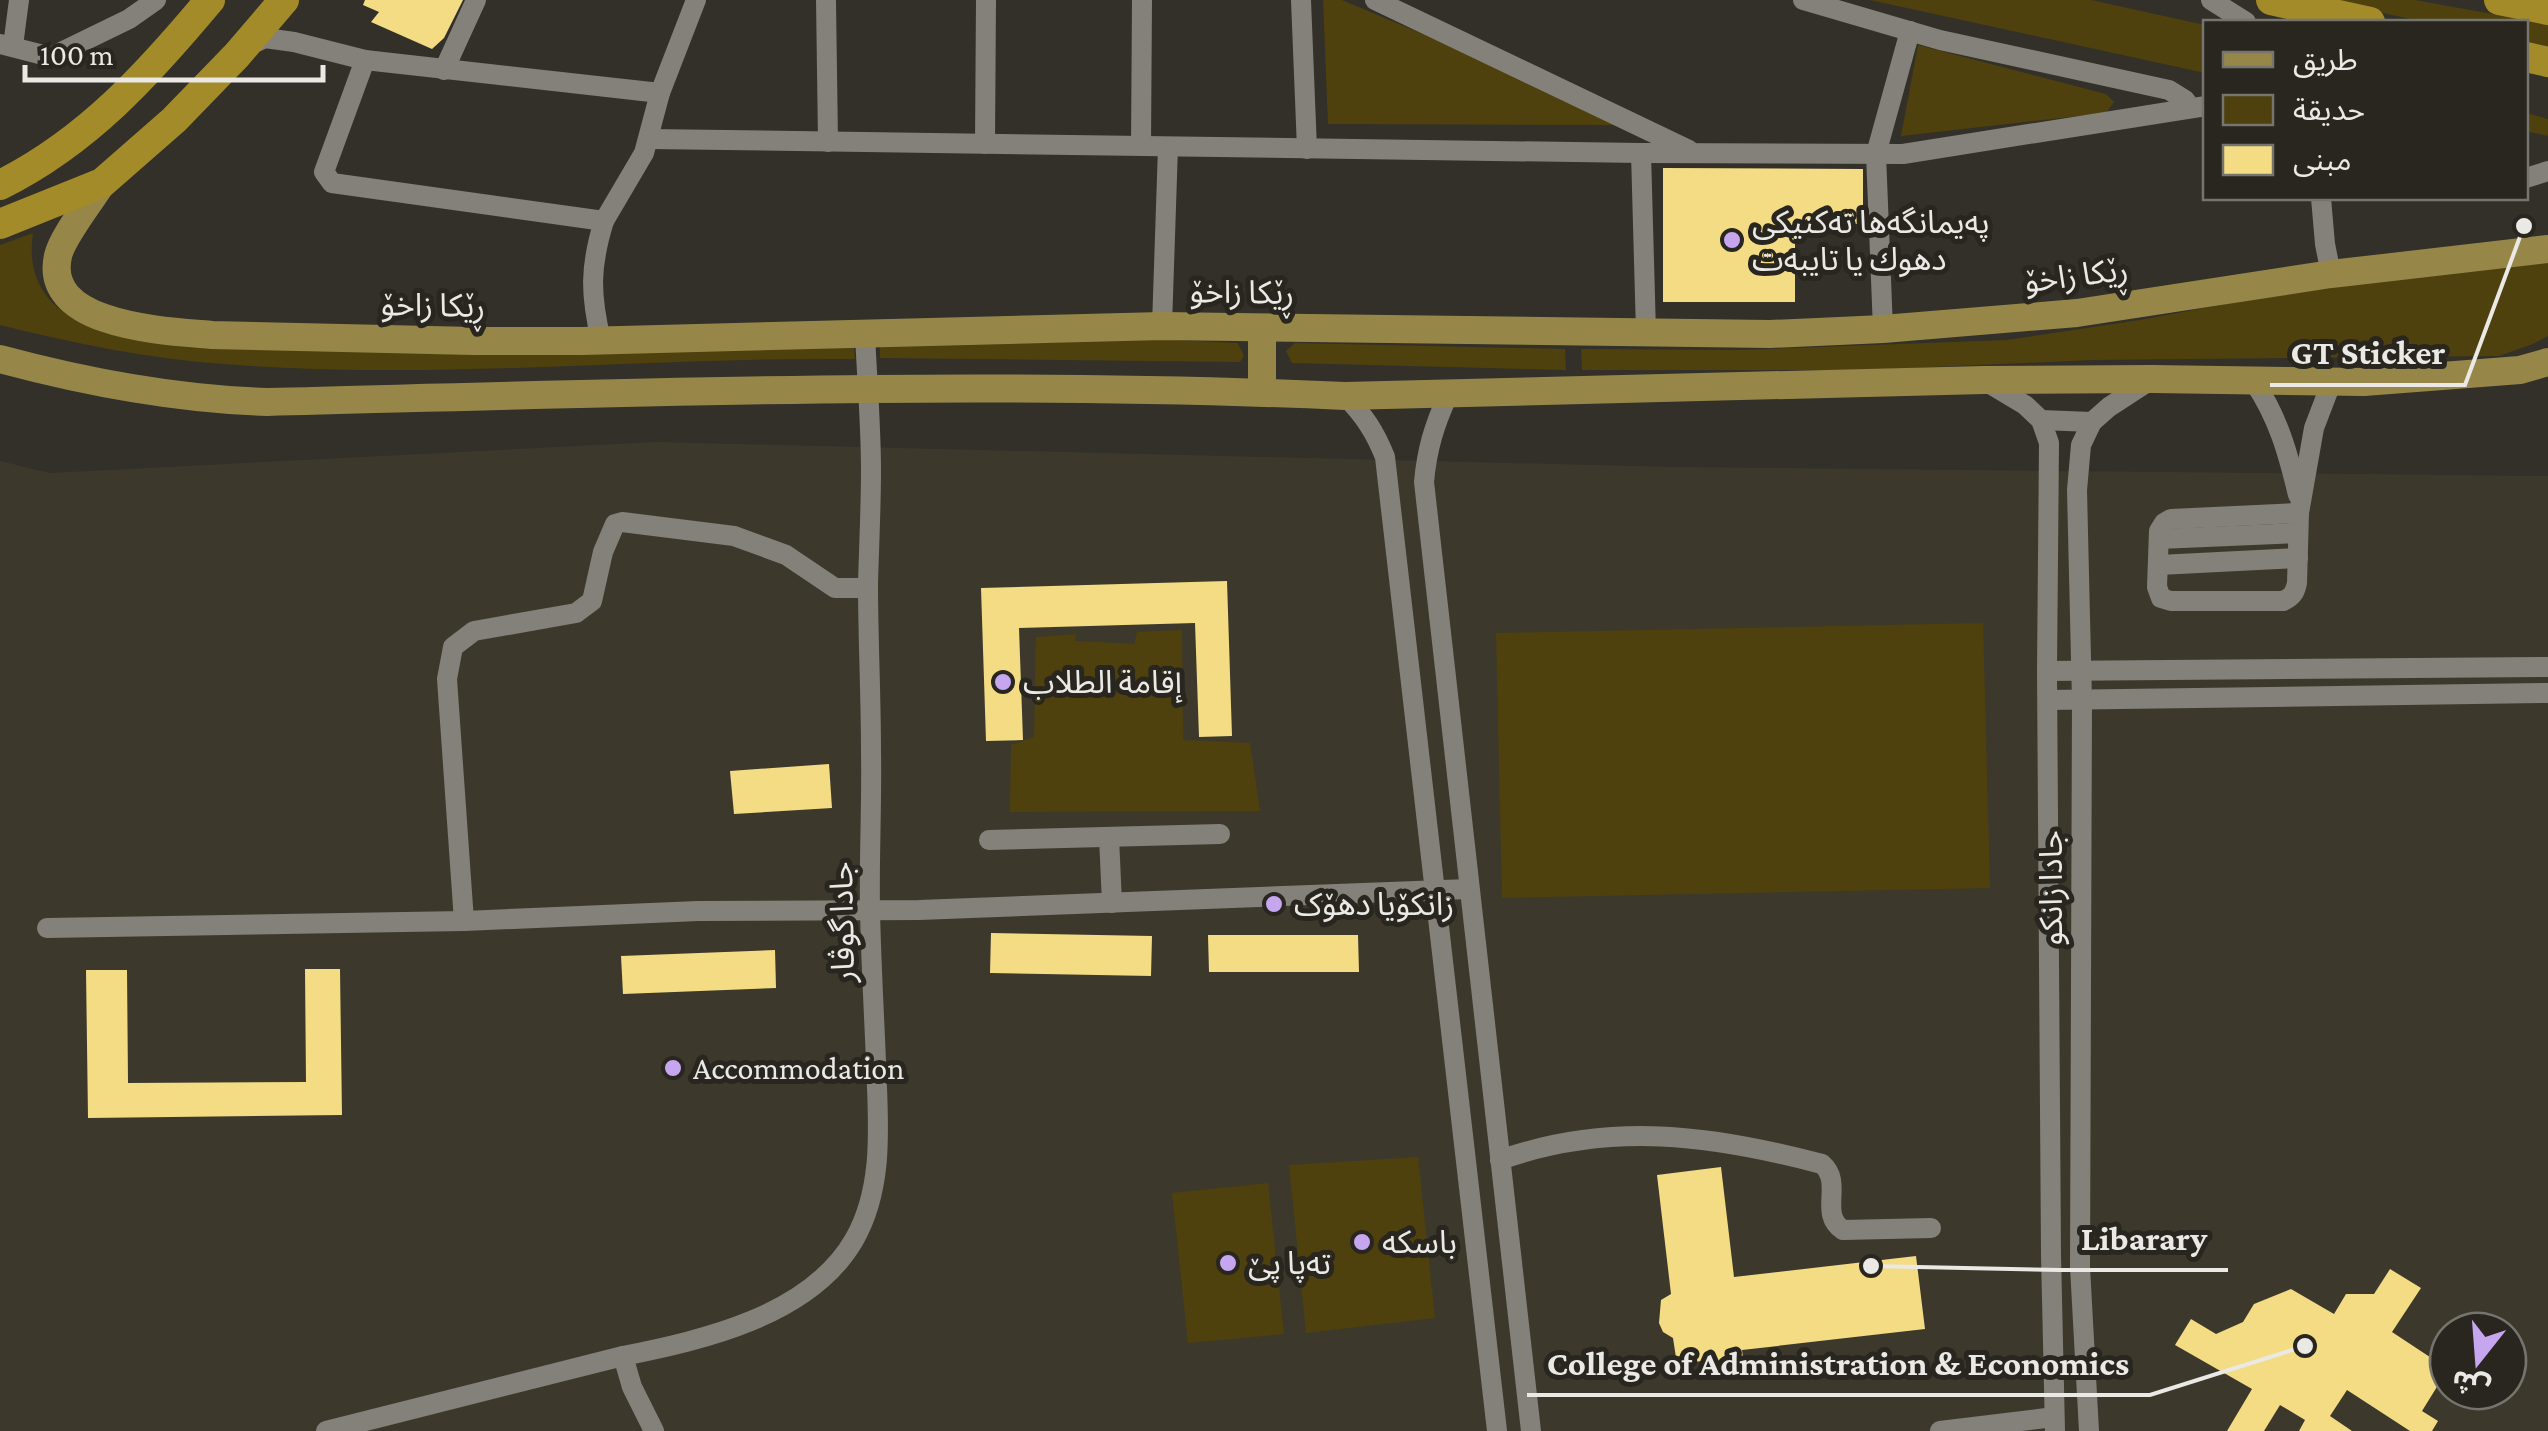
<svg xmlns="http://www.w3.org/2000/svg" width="2548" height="1431" viewBox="0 0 2548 1431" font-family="'Crimson Pro','Noto Sans Arabic',serif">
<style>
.built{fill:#3c392c;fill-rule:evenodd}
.green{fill:#4e410d}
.building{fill:#f4dc84}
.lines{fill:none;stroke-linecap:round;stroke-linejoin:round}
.minor{stroke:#838179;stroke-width:20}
.major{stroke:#968749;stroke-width:28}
.highway{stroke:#a38b29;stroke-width:30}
.poi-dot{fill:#c7a6f0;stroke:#28261f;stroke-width:4}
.labels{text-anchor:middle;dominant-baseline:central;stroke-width:10;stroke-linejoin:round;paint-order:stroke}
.poi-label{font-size:32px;fill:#eae9e5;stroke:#28261f;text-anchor:start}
.street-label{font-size:32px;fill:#eae9e5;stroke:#28261f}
.leader{fill:none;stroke:#eae9e5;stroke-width:4}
.callout-dot{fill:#eae9e5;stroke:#28261f;stroke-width:4}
.callout-label{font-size:35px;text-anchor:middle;font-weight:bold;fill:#eae9e5;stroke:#28261f;stroke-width:10;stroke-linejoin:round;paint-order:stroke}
</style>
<rect width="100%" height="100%" fill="#323029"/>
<path class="built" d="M657,442L1672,467L2548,476V1431H0V461L50,473ZM2448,1331H2508V1391H2448Z"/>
<g class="green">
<path d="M1323,0H1342L1619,117L1621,123L1614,125L1328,124Z"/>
<path d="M1870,0H2091L2205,25V73Z"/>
<path d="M2321,0H2415L2548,24V48L2526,43V22H2425Z"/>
<path d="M1918,45L2106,94L2114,102L2106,113L1901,136Z"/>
<path d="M2526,113L2548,119V136L2526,131Z"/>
<path d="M33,233C28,265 37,295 66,313C75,319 88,320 98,323L853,337L855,359C645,357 435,381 224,364C149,359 73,343 0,325V245Z"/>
<path d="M2548,259V336L2533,344L2499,356L2093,360L1865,370H1582L1581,349L1741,350L2007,340L2140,320L2263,297Z"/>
<path d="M1092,336L1238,343L1244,356L1240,362L880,358V338Z"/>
<path d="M1295,343L1565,349L1566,370L1292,363L1286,351Z"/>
<path d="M1983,623L1990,888L1502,898L1496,633Z"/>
<path d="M1182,630L1183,740L1250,743L1260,811L1010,812L1011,745L1034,737L1036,637L1076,634L1075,641L1134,644L1137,632Z"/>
<path d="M1418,1157L1435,1318L1306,1333L1289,1165Z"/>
<path d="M1268,1183L1284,1334L1188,1343L1172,1193Z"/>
</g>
<g class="building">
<path d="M365,0H463L444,38L432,49L371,22L379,12L363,5Z"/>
<path d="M1663,168L1863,169V224L1795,223V302H1663Z"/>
<path d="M1227,581L1232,736L1199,737L1195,623L1019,628L1023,740L986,741L981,588Z"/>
<path d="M829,764L832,808L734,814L730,771Z"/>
<path d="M991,933L1152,936L1151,976L990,973Z"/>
<path d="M1208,935H1358L1359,972H1209Z"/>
<path d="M775,950L776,988L623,994L621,956Z"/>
<path d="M305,969H340L342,1115L88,1118L86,970H127L128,1083L306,1082Z"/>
<path d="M1721,1167L1734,1277L1916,1256L1925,1329L1742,1350L1744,1367L1711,1371L1710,1360L1677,1364L1673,1338L1663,1332L1659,1323L1661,1300L1671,1294L1657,1175Z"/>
<path d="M2390,1269L2421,1288L2392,1332L2448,1369L2422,1411L2438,1421L2432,1431H2410L2347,1390L2330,1416L2352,1431H2299L2305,1420L2280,1405L2264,1431H2227L2252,1389L2175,1345L2191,1319L2216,1334L2243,1322L2254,1304L2291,1289L2334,1314L2346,1294H2374Z"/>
</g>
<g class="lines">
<g class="minor">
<path d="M826,0L828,142"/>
<path d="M1301,0L1307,149"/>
<path d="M1375,0L1689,150"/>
<path d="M1803,0L1940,40L2169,90L2185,100L2191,108"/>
<path d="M2211,0L2246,22"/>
<path d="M0,44L51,57L129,19L156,0"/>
<path d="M13,46L19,0"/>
<path d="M248,46L265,38L294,42L365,60L660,93"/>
<path d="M365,60L324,172L332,183L604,221L644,153L660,93L696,0"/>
<path d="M444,70L476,0"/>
<path d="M649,139L1641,153L1903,154L2206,106"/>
<path d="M985,144L986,0"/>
<path d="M1141,146L1142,0"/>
<path d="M1641,153L1646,333"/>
<path d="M2526,178L2548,171"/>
<path d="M2321,198L2325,244L2331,274"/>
<path d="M1162,326L1168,147"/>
<path d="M1883,329L1876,154L1910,31"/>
<path d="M601,340C590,294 590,266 604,221"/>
<path d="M1985,381L2025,405L2041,420L2049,443L2047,671L2051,1255L2055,1431"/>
<path d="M2254,382C2278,417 2288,453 2298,495"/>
<path d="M1448,395C1434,426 1427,449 1424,482L1531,1431"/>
<path d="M1345,396C1364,415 1375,432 1385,457L1497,1431"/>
<path d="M2041,420L2092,422"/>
<path d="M2299,513L2297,583C2295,593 2292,597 2283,601H2171L2161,598L2157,587L2159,531L2164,523L2171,519Z"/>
<path d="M2299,513L2314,428L2332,381"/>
<path d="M2159,539L2298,533"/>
<path d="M2159,565L2298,558"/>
<path d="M2047,671L2548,667"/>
<path d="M2048,700L2548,693"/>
<path d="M1109,837L1112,903"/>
<path d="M989,840L1220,834"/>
<path d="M464,921L447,679L453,647L474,631L576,613L592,601L603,552L615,524L622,522L734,536L786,555L835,588H868"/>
<path d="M47,928L464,921L698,911L919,910L1469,889"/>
<path d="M1500,1160C1610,1121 1712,1135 1822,1164C1844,1183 1818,1214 1843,1230L1931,1228"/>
<path d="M623,1356C703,1340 810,1316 854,1240C885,1186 878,1121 876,1062C874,1011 871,961 870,910C869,857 872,804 871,751C871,695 868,639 868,584C869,546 871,508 871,470C871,425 867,379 865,334"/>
<path d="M326,1431L623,1356L632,1387L654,1431"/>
<path d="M1940,1431L2054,1417"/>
<path d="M2089,1431L2080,1267L2082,701L2077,490L2081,445L2092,422L2109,407L2152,379"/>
</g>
<g class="major">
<path d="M102,183C91,201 62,237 58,256C42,327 168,331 212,335L474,341H582L1162,326L1770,334L1883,329L2077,313L2331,274L2548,249"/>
<path d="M1262,328V392"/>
<path d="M0,359C89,383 176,399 267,402C626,393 986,380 1345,396L1984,380L2152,379L2364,382L2520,370L2548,362"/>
</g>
<g class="highway">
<path d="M2271,0L2370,22"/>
<path d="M2499,0L2548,10"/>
<path d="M2526,57L2548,62"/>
<path d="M0,185C87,142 149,73 210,0"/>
<path d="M0,224L102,183L174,120L237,55L284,0"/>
</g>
</g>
<g class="poi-dot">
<circle cx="1732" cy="240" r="10"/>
<circle cx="1003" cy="682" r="10"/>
<circle cx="1274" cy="904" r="10"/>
<circle cx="673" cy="1068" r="10"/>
<circle cx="1362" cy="1242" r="10"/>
<circle cx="1228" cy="1263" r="10"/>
</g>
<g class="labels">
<g class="poi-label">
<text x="1752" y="222">پەیمانگەها تەکنیکی<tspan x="1752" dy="37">دهوك یا تایبەت</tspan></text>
<text x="1023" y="682">إقامة الطلاب</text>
<text x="1294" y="904">زانکۆیا دهۆک</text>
<text x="693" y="1068">Accommodation</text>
<text x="1382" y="1242">باسکە</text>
<text x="1248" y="1263">تەپا پێ</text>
</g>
<g class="street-label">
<text transform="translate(2076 275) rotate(-7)">ڕێکا زاخۆ</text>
<text transform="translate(1242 292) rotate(1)">ڕێکا زاخۆ</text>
<text transform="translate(433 305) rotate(1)">ڕێکا زاخۆ</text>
<text transform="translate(2051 888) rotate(-90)">جادا زانکو</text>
<text transform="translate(842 922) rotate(-91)">جادا گوڤار</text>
</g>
</g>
<path class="leader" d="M2524 226L2465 385H2270M1871 1266L2061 1270H2228M2305 1346L2150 1395H1527"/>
<g class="callout-dot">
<circle cx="2524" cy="226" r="10"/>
<circle cx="1871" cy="1266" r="10"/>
<circle cx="2305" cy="1346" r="10"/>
</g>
<g class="callout-label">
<text x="2368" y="364">GT Sticker</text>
<text x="2144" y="1250">Libarary</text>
<text x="1838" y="1375">College of Administration &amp; Economics</text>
</g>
<rect x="2203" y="20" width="325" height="180" fill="#28261f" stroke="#76746e" stroke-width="2.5"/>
<rect x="2223" y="52" width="50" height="15" fill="#968749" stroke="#76746e" stroke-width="2.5"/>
<text x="2293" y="70" font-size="30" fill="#eae9e5">طريق</text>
<rect x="2223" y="95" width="50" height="30" fill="#4e410d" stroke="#76746e" stroke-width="2.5"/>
<text x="2293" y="120" font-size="30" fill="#eae9e5">حديقة</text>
<rect x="2223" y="145" width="50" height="30" fill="#f4dc84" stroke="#76746e" stroke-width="2.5"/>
<text x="2293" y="170" font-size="30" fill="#eae9e5">مبنى</text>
<g transform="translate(2478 1361) rotate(197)"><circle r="48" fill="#28261f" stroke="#76746e" stroke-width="2.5"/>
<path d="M0-8L18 38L0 25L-18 38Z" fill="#c7a6f0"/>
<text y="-15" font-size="28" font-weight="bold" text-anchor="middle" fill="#eae9e5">ش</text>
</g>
<path d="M25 65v15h298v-15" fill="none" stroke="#eae9e5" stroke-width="5"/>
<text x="40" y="65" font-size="30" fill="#eae9e5" stroke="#28261f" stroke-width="8" paint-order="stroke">100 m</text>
</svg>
